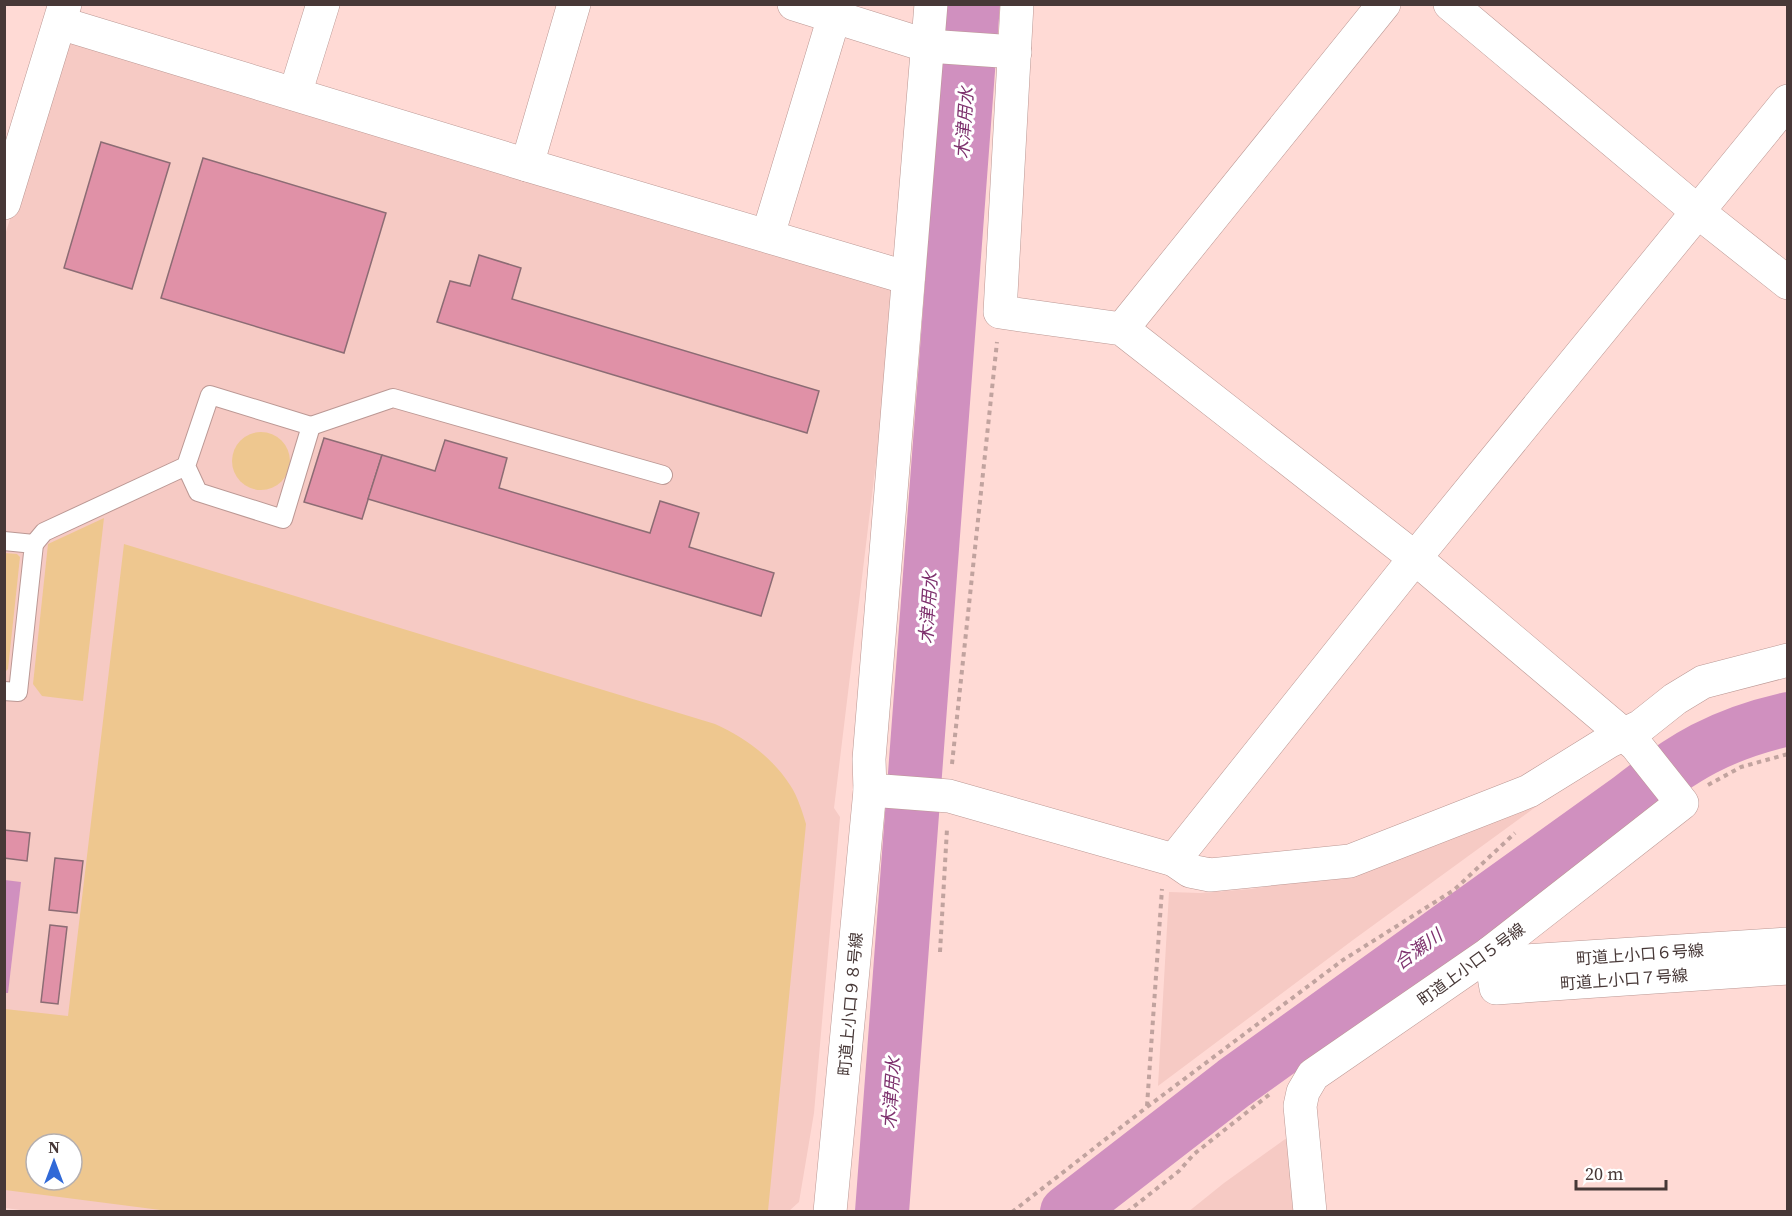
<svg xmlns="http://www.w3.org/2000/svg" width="1792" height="1216" viewBox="0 0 1792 1216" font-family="'Source Serif 4','Noto Sans JP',serif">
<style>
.built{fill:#f6cac4;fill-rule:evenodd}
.green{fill:#eec78f;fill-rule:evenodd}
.water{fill:#d090bf}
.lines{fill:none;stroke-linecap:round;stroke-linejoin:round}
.river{stroke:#d090bf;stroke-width:54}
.building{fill:#e091a7;stroke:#8c6c74;stroke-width:1.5}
.service-casing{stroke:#bb9894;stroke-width:20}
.minor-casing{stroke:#bb9894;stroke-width:34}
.tertiary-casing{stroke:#bb9894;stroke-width:34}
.path{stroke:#c1a39f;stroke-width:4;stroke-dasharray:4.5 4.5;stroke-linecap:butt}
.service{stroke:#fff;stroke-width:18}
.minor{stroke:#fff;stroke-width:33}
.tertiary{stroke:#fff;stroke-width:33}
.labels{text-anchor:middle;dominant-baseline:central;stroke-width:6;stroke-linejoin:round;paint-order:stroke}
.street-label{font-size:16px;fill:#473837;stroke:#fff}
.water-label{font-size:18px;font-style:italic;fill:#7e326e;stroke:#fff}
</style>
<rect width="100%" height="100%" fill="#ffdad5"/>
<g class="built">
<path d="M74,38L897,289L834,808L840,817L814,1113L799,1202L789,1211L36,1212L5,1208V235L65,42ZM36,1144H72V1180H36Z"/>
<path d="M1552,795L1353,940L1158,1086L1169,892L1200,893L1251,889L1310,880Z"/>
<path d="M1288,1137L1293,1211L1188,1212L1224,1183Z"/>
</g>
<g class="green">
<circle cx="261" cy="461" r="29"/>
<path d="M104,518L83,701L42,696L33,684L48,544Z"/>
<path d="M124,544L715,724C744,737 773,758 790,785C798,797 802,811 806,824L768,1211L176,1212L5,1190V1009L68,1016ZM36,1144H72V1180H36Z"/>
<path d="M5,553L17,554L20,557L8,669L5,672Z"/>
</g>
<path class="water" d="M5,880L21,882L8,993H4Z"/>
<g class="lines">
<g class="river">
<path d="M882,1212L973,4"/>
<path d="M1067,1212L1234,1083L1630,799C1683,757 1721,734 1788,719"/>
</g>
</g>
<g class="building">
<path d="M101,142L170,163L132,289L64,268Z"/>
<path d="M203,158L386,213L344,353L161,298Z"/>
<path d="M479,255L521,268L512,299L819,391L807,433L437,322L450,281L470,286Z"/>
<path d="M324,438L382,455L362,519L304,502Z"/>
<path d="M445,440L507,458L499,488L650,533L660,501L699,513L689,547L774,573L761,616L368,499L382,455L435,471Z"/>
<path d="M4,830L30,833L27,861L4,858Z"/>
<path d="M55,858L83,861L77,913L49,910Z"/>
<path d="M50,925L67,927L58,1004L41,1002Z"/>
</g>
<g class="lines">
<defs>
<g id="service">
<path d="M311,426L393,398L663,475"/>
<path d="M4,541L34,544L18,692L4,691"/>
<path d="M34,544L44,532L186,466L210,395L311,426L283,519L198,492L186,466"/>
</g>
<g id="minor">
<path d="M794,4L928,46L1015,52"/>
<path d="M1017,4L1000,312L1122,329L1415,558L1636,745L1682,803L1490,953L1313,1075L1303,1092L1300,1106L1310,1212"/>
<path d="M1450,4L1697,211L1788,283"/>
<path d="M60,23L527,165L908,278"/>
<path d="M295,94L323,4"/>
<path d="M4,203L65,4"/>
<path d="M768,235L834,17"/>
<path d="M1122,329L1384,4"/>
<path d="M870,790L949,796L1174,860L1190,871L1210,875L1350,861L1529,791L1608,742L1641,726L1675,699L1703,682L1788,660"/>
<path d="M1174,860L1415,558L1788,101"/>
<path d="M1490,953L1496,988L1788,968"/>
<path d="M1492,963L1788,944"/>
<path d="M830,1212L870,790L869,759L931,4"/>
</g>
<path id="tertiary" d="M527,165L574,4"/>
</defs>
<use href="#service" class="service-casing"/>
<use href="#minor" class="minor-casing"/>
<use href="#tertiary" class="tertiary-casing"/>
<g class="path">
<path d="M952,764L997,342"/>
<path d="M1708,785L1741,767L1788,754"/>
<path d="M940,952L947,829"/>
<path d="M1147,1106L1162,889"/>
<path d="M1012,1212L1147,1107L1343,960L1454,890L1515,833"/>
<path d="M1127,1212L1179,1171L1194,1154L1270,1094"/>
</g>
<use href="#service" class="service"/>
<use href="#minor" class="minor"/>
<use href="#tertiary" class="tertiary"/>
</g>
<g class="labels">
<g class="street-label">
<text transform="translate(1640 954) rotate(-4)">町道上小口６号線</text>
<text transform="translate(1471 964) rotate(-36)">町道上小口５号線</text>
<text transform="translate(1624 979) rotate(-4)">町道上小口７号線</text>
<text transform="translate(850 1004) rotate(-85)">町道上小口９８号線</text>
</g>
<g class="water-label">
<text transform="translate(964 123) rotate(-86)">木津用水</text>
<text transform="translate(928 608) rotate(-86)">木津用水</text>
<text transform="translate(1418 949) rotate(-36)">合瀬川</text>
<text transform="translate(891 1093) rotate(-86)">木津用水</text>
</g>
</g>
<rect width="1792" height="1216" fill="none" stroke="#473837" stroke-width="12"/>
<g transform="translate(54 1162)"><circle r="28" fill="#ffffff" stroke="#b5afaf" stroke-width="1.5"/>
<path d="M0-4.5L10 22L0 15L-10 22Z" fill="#3069d7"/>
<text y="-9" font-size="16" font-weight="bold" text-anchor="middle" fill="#473837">N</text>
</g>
<path d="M1576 1180v9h90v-9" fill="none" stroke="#473837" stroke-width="3"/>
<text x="1585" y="1180" font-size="18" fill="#473837" stroke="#ffffff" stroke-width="4.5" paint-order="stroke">20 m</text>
</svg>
